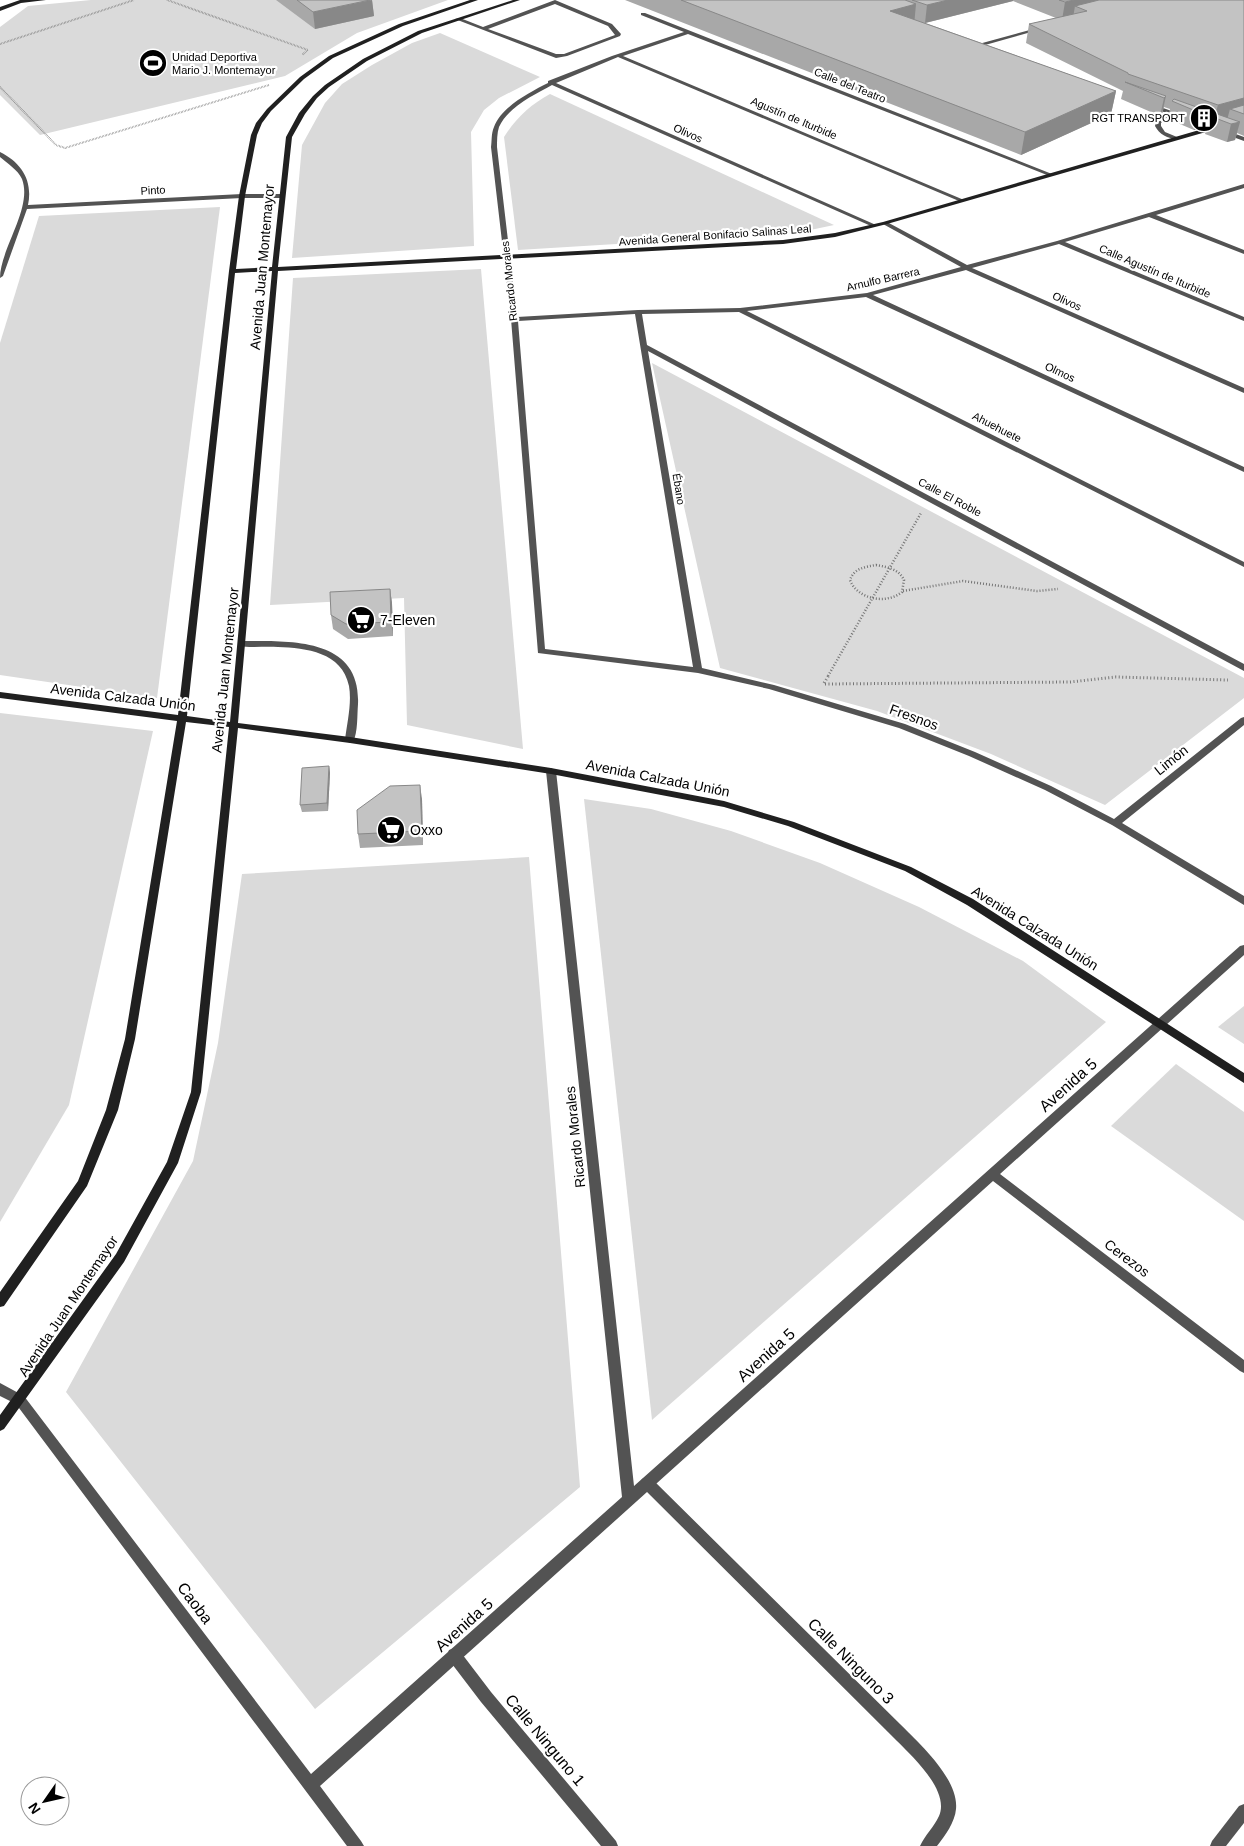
<svg xmlns="http://www.w3.org/2000/svg" width="1244" height="1846" viewBox="0 0 1244 1846" font-family="Arial,sans-serif">
<style>
.green{fill:#dadada}
.lines{fill:none;stroke-linecap:round;stroke-linejoin:round}
.path-far2{stroke:#757575;stroke-width:2;stroke-dasharray:0.5 1;stroke-linecap:butt}
.path-far1{stroke:#757575;stroke-width:2.5;stroke-dasharray:1 2;stroke-linecap:butt}
.path{stroke:#757575;stroke-width:3;stroke-dasharray:1 2.5;stroke-linecap:butt}
.lane{fill:#535353;fill-rule:evenodd}
.street{fill:#535353;fill-rule:evenodd}
.secondary{fill:#202020;fill-rule:evenodd}
.wall{fill:#a8a8a8}
.shaded-wall{fill:#888}
.building{fill:#c3c3c3;stroke:#888}
.labels{text-anchor:middle;dominant-baseline:central;stroke-width:4.5;stroke-linejoin:round;paint-order:stroke}
.far-poi-label{font-size:11px;fill:#000;stroke:#fff;text-anchor:start}
.far-street-label{font-size:11px;fill:#000;stroke:#fff}
.street-label{font-size:14px;fill:#000;stroke:#fff}
.poi-label{font-size:14px;fill:#000;stroke:#fff;text-anchor:start}
.near-street-label{font-size:16px;fill:#000;stroke:#fff}
</style>
<rect width="100%" height="100%" fill="#fff"/>
<g class="green">
<path d="M91,0H448L357,33L285,76L40,135L0,95V27L28,6Z"/>
<path d="M440,33L540,77L499,98L484,110L471,132L474,246L292,258L302,145L325,103L342,84L372,65L412,43Z"/>
<path d="M550,94L834,225L796,233L518,250L504,137C516,118 530,105 550,94Z"/>
<path d="M220,207L157,698L0,675V343L39,216Z"/>
<path d="M481,269L523,749L407,725L404,598L270,605L293,278Z"/>
<path d="M652,363L1244,678V698L1105,805L991,754L877,711L720,668Z"/>
<path d="M0,713L153,731L69,1105L0,1222Z"/>
<path d="M584,799L651,809L731,831L820,863L919,907L1023,961L1106,1022L652,1420Z"/>
<path d="M529,857L580,1487L315,1709L66,1392L193,1161L218,1043L242,874Z"/>
<path d="M1244,1006V1044L1218,1027Z"/>
<path d="M1176,1064L1244,1112V1221L1111,1126Z"/>
</g>
<g class="lines">
<g class="path-far2">
<path d="M167,0L308,50L302,55"/>
<path d="M0,44L134,0"/>
<path d="M0,87L56,145L65,148L269,85"/>
</g>
<g class="path-far1">
<path d="M876,565C887,567 899,569 904,580L902,592C886,605 857,599 850,580C854,568 865,567 876,565Z"/>
<path d="M903,591L963,581L1037,591L1058,589"/>
<path d="M828,676L921,513"/>
</g>
<g class="path">
<path d="M824,683L829,675"/>
<path d="M825,684L1070,682L1116,677L1228,680"/>
</g>
<g class="lane">
<path d="M555,0L612,24L621,34L620,36L567,56L556,58L455,19L460,18L483,27ZM555,4L608,26L615,35L564,54H556L488,29Z"/>
<path d="M1037,28L1042,29L978,47L975,45Z"/>
<path d="M1168,111L1173,112L1161,123V126L1165,132L1177,137V139C1168,139 1159,134 1155,126L1156,122Z"/>
<path d="M242,641C290,641 361,637 358,704C357,716 358,732 353,742L350,743L345,740C347,723 352,703 349,686C342,652 306,648 278,647C265,646 251,648 239,646L238,644Z"/>
<path d="M647,1477L652,1479L900,1724C919,1743 959,1779 956,1809C955,1822 945,1836 937,1846H920C925,1835 934,1827 939,1816C950,1791 913,1757 897,1741L642,1487L640,1483L642,1479Z"/>
<path d="M454,1648L459,1650L491,1692L616,1841L618,1846H601L481,1702L449,1660L447,1655L449,1650Z"/>
</g>
<g class="street">
<path d="M641,13H645L1052,174L1047,175L688,34L623,56L964,200L959,201L618,57L556,83L876,225L871,226L552,85C534,95 508,107 499,127C497,133 497,141 497,147L517,317L638,310L740,308L867,293L961,267L883,224V222H887L967,265L1057,241L1244,184V188L1156,215L1244,250V254L1149,217L1065,242L1244,317V321L1059,244L972,268L1244,388V393L966,270L873,295L1244,467V472L866,297L747,311L1244,562V567L739,312L642,314L647,345L1244,664V671L648,351L702,668L774,685L905,724L975,752L1051,786L1114,819L1241,718L1244,717V725L1122,823L1244,896V905L1112,825L1045,790L969,756L899,728L769,689L698,673L538,653L511,319L491,147C492,141 491,134 494,127C501,107 530,92 548,83V81L612,56L684,32L641,15ZM635,314L693,667L545,649L518,321Z"/>
<path d="M1152,104L1244,137V141L1150,107L1149,106Z"/>
<path d="M0,152C22,163 33,181 28,205L242,194H282L285,196L282,198H242L27,209L3,276L0,278C0,249 33,208 22,179C18,170 7,163 0,157Z"/>
<path d="M551,768L556,771L634,1486L1240,946L1244,945V955L1000,1174L1244,1360V1373L1240,1371L993,1181L320,1786L361,1841L364,1846H347L16,1404L0,1396V1383L24,1396L311,1774L622,1497L546,771Z"/>
<path d="M1244,1804V1823L1226,1846H1210L1212,1841L1239,1806Z"/>
</g>
<g class="secondary">
<path d="M20,0H46L21,3L0,11V7Z"/>
<path d="M470,0H478L403,26L333,58L304,79L271,111L262,123L257,135L245,196L236,269L272,267L286,137L299,113L313,96L325,85L363,59L418,31L513,0H520L422,33L367,61L329,87L317,98L305,114L292,137L278,267L783,240L835,233L883,222L1244,117V121L887,224L835,237L783,244L278,271L238,723L350,737L551,768L724,801L794,822L911,867L973,899L1244,1073V1083L967,905L905,871L788,826L724,807L551,774L350,743L238,728L201,1092L178,1163L124,1262L4,1429L0,1431V1415L116,1254L167,1162L191,1092L229,727L186,722L135,1039L118,1110L87,1186L4,1306L0,1307V1292L78,1181L106,1110L125,1039L177,721L0,698V692L178,715L229,271L239,196L251,135L256,123L267,109L300,77L329,56L399,24ZM272,271L230,722L187,716L235,273Z"/>
</g>
</g>
<g class="wall">
<path d="M276,0H372L374,16L315,29Z"/>
<path d="M625,0H1244V136L1237,133L1235,140L1227,142L1205,134L1208,122L1202,120L1201,128L1194,130L1168,119L1170,109L1164,107L1162,114L1160,116L1121,99L1123,91L1026,43L1029,24L1056,18L1013,1L925,23L1116,91L1111,114L1021,155Z"/>
<path d="M390,589L392,603L393,636L348,639L333,629L331,615Z"/>
<path d="M329,766L330,773L328,811L302,812L300,805Z"/>
<path d="M422,799L423,845L360,848L358,834Z"/>
</g>
<g class="shaded-wall">
<path d="M372,0L374,16L315,29L313,12Z"/>
<path d="M948,0H1013V1L925,23L927,5Z"/>
<path d="M1074,0H1141L1087,11L1075,6L1073,18L1062,20L1065,2Z"/>
<path d="M916,4L914,26L890,11Z"/>
<path d="M1116,91L1111,114L1021,155L1025,132Z"/>
<path d="M1166,96L1162,114L1160,116L1164,98Z"/>
<path d="M1244,98V114L1230,109L1227,120L1214,118L1218,105Z"/>
<path d="M1205,110L1201,128L1194,130L1198,112Z"/>
<path d="M1240,122L1235,140L1227,142L1231,124Z"/>
<path d="M390,589L392,603L393,636L391,622Z"/>
<path d="M329,766L330,773L328,811L327,803Z"/>
<path d="M420,785L422,799L423,845L422,831Z"/>
</g>
<g class="building">
<path d="M297,0H370L313,12Z"/>
<path d="M681,0H905L916,4L890,11L1116,91L1025,132Z"/>
<path d="M912,0H948L927,5Z"/>
<path d="M1059,0H1074L1065,2Z"/>
<path d="M1099,0H1244V98L1218,105L1128,74V73L1029,24L1087,11L1075,6Z"/>
<path d="M1125,82L1166,96L1164,98Z"/>
<path d="M1174,99L1205,110L1198,112L1172,101Z"/>
<path d="M1244,105V114L1230,109Z"/>
<path d="M1217,114L1240,122L1231,124L1210,116Z"/>
<path d="M390,589L391,622L346,624L331,615L330,592Z"/>
<path d="M329,766L327,803L300,805L302,768Z"/>
<path d="M420,785L422,831L358,834L357,810L390,786Z"/>
</g>
<defs>
<symbol id="stadium-disc" viewBox="-11 -11 22 22"><circle r="9.5" fill="#000" stroke="#fff"/><path d="M0-5a6.5 5 0 1 0 0 10a6.5 5 0 1 0 0-10ZM-3.5-1.8h7v3.6h-7Z" fill="#fff"/></symbol>
<symbol id="building-disc" viewBox="-11 -11 22 22"><circle r="9.5" fill="#000" stroke="#fff"/><path d="M-4-6H4V6H1V3H-1V6H-4ZM-2.5-4.3h1.7v1.8h-1.7ZM.8-4.3h1.7v1.8H.8ZM-2.5-1h1.7V.8h-1.7ZM.8-1h1.7V.8H.8Z" fill="#fff"/></symbol>
<symbol id="supermarket-disc" viewBox="-11 -11 22 22"><circle r="9.5" fill="#000" stroke="#fff"/><path d="M-6-5.5h2.5l.6 2H6L4.5 2H-2.5L-4.4-4H-6ZM-1.5 3.2a1.3 1.3 0 1 0 .1 0ZM3 3.2a1.3 1.3 0 1 0 .1 0Z" fill="#fff"/></symbol>
</defs>
<g fill-rule="evenodd">
<use href="#stadium-disc" x="137" y="47" width="32" height="32"/>
<use href="#building-disc" x="1188" y="102" width="32" height="32"/>
<use href="#supermarket-disc" x="345" y="604" width="32" height="32"/>
<use href="#supermarket-disc" x="375" y="814" width="32" height="32"/>
</g>
<g class="labels">
<g class="far-poi-label">
<text x="172" y="57">Unidad Deportiva<tspan x="172" dy="13">Mario J. Montemayor</tspan></text>
<text x="1185" y="118" text-anchor="end">RGT TRANSPORT</text>
</g>
<g class="far-street-label">
<text transform="translate(850 85) rotate(22)">Calle del Teatro</text>
<text transform="translate(794 118) rotate(23)">Agustín de Iturbide</text>
<text transform="translate(688 133) rotate(24)">Olivos</text>
<text transform="translate(153 190) rotate(-3)">Pinto</text>
<text transform="translate(715 235) rotate(-4)">Avenida General Bonifacio Salinas Leal</text>
<text transform="translate(1155 271) rotate(23)">Calle Agustín de Iturbide</text>
<text transform="translate(883 279) rotate(-13)">Arnulfo Barrera</text>
<text transform="translate(509 281) rotate(-96)">Ricardo Morales</text>
<text transform="translate(1067 301) rotate(24)">Olivos</text>
<text transform="translate(1060 372) rotate(25)">Olmos</text>
<text transform="translate(997 427) rotate(27)">Ahuehuete</text>
<text transform="translate(679 489) rotate(81)">Ébano</text>
<text transform="translate(950 497) rotate(28)">Calle El Roble</text>
</g>
<g class="street-label">
<text transform="translate(262 267) rotate(-85)">Avenida Juan Montemayor</text>
<text transform="translate(225 670) rotate(-84)">Avenida Juan Montemayor</text>
<text transform="translate(123 697) rotate(7)">Avenida Calzada Unión</text>
<text transform="translate(914 717) rotate(20)">Fresnos</text>
<text transform="translate(1171 760) rotate(-39)">Limón</text>
<text transform="translate(658 778) rotate(11)">Avenida Calzada Unión</text>
<text transform="translate(1035 928) rotate(32)">Avenida Calzada Unión</text>
<text transform="translate(575 1137) rotate(-96)">Ricardo Morales</text>
<text transform="translate(1127 1258) rotate(37)">Cerezos</text>
<text transform="translate(68 1306) rotate(-56)">Avenida Juan Montemayor</text>
</g>
<g class="poi-label">
<text x="380" y="620">7-Eleven</text>
<text x="410" y="830">Oxxo</text>
</g>
<g class="near-street-label">
<text transform="translate(1068 1085) rotate(-42)">Avenida 5</text>
<text transform="translate(766 1355) rotate(-42)">Avenida 5</text>
<text transform="translate(195 1603) rotate(53)">Caoba</text>
<text transform="translate(464 1625) rotate(-42)">Avenida 5</text>
<text transform="translate(851 1661) rotate(45)">Calle Ninguno 3</text>
<text transform="translate(545 1740) rotate(50)">Calle Ninguno 1</text>
</g>
</g>
<g transform="translate(45 1801) rotate(236)"><circle r="24" fill="#ffffff" stroke="#999999"/>
<path d="M0-4L9 19L0 12L-9 19Z" fill="#000000"/>
<text y="-8" font-size="14" font-weight="bold" text-anchor="middle" fill="#000000">N</text>
</g>
</svg>
